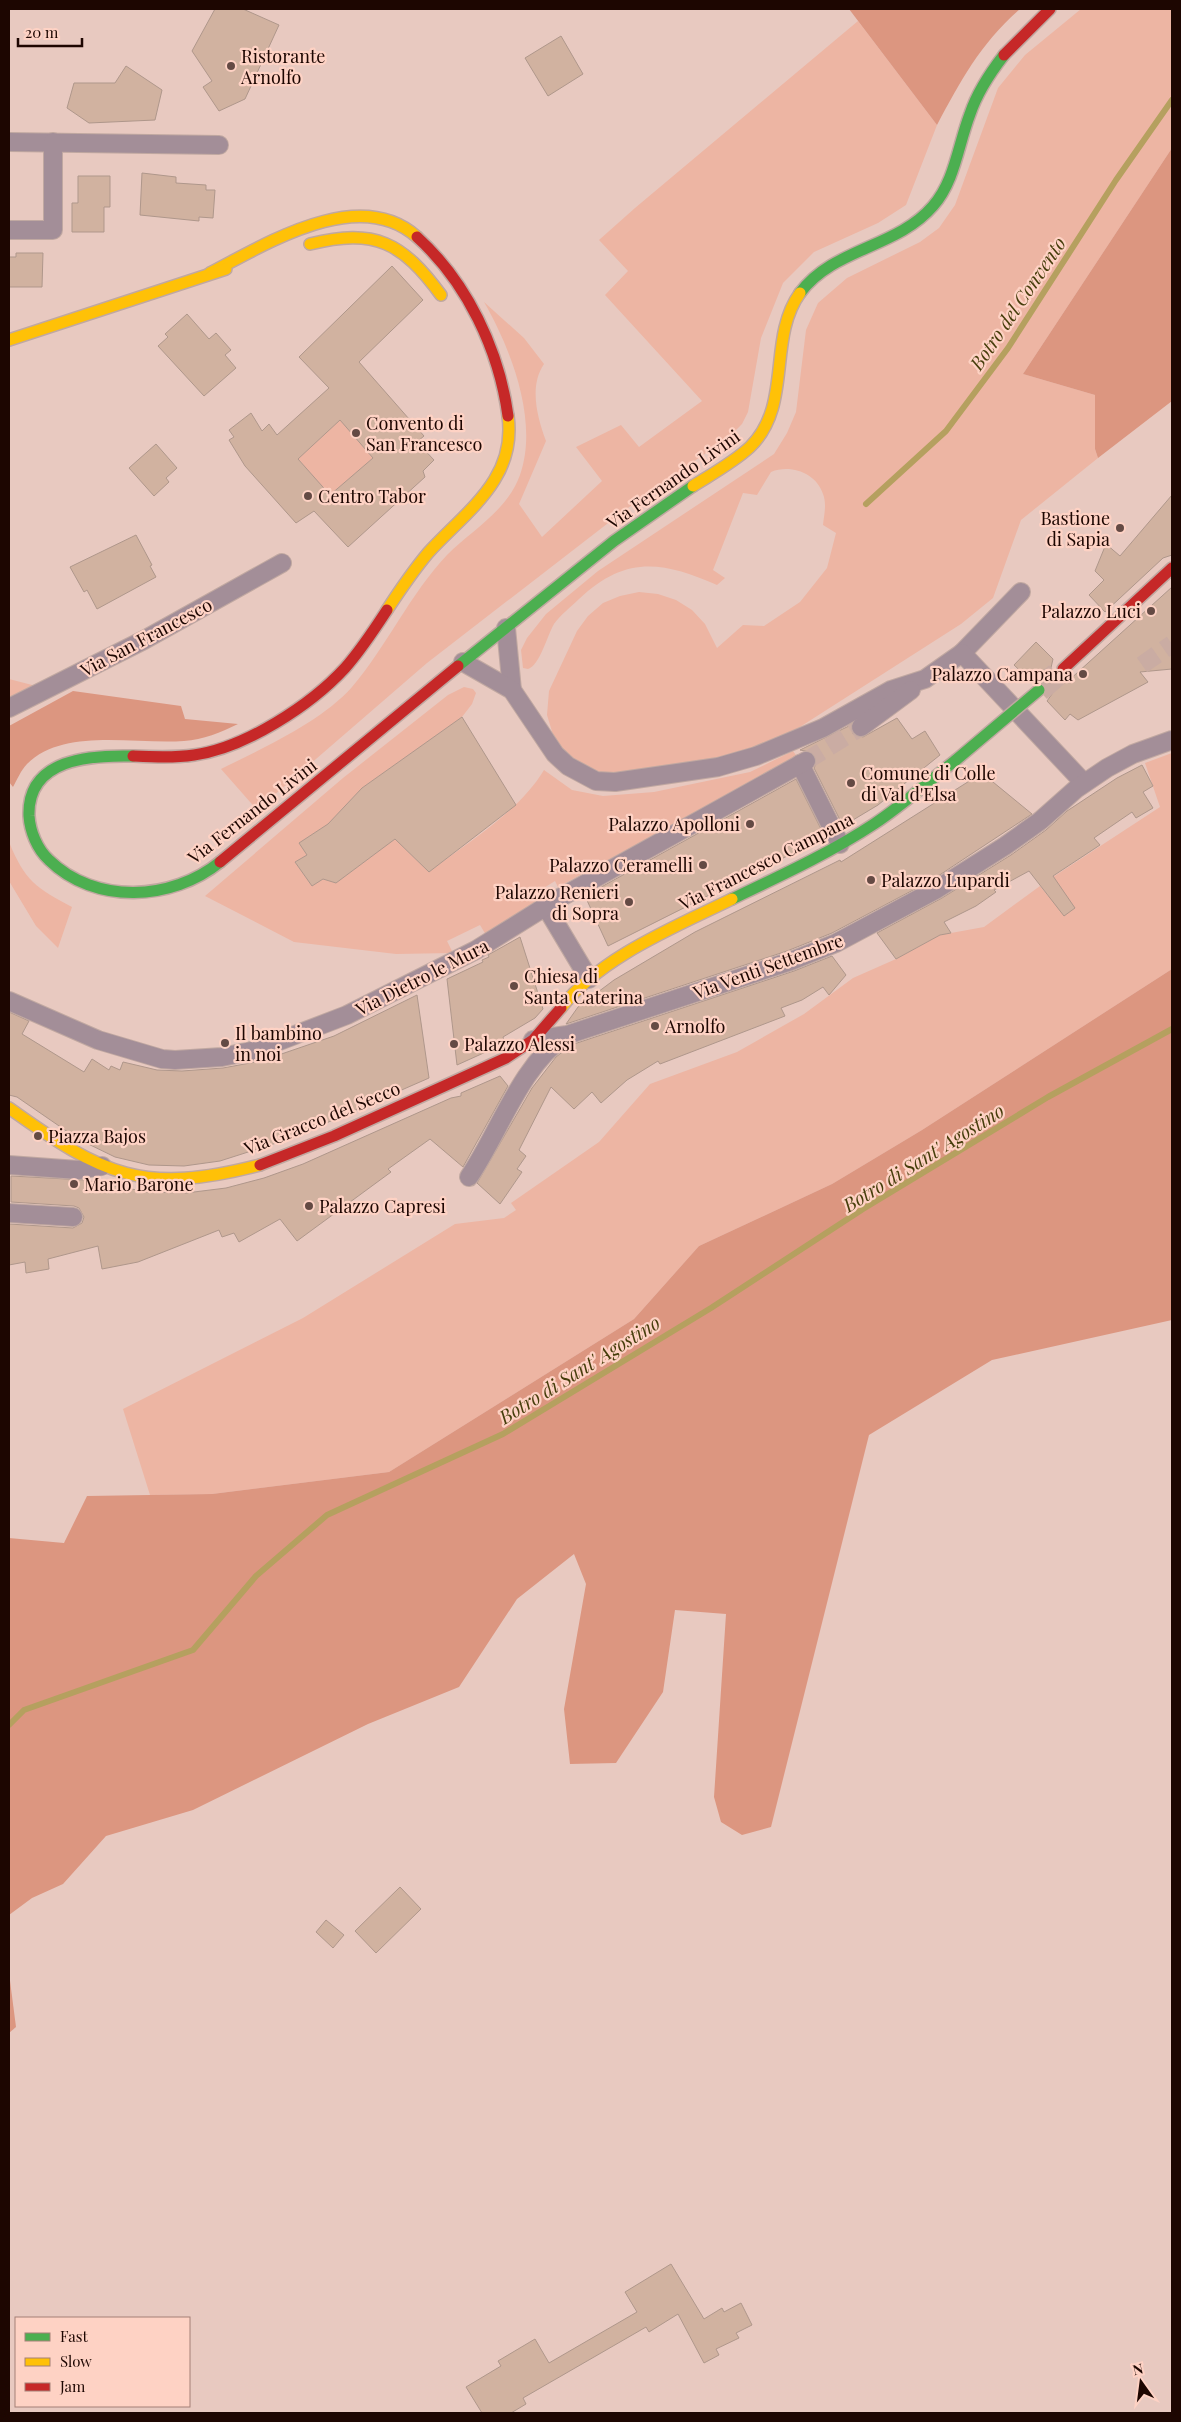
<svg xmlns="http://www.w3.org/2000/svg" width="1181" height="2422" viewBox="0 0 1181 2422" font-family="'Playfair Display',serif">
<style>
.green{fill:#edb5a3}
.forest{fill:#dc9680}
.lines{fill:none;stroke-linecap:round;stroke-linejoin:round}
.stream{stroke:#b5a05f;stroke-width:6}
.building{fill:#d1b2a0;stroke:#af978b;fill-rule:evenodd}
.street-tunnel{stroke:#caaca3;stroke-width:18;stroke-dasharray:18 9;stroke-linecap:butt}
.secondary-tunnel{stroke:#caaca3;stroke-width:24;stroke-dasharray:24 12;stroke-linecap:butt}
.street-casing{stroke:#c0a8a1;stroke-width:20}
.fast-casing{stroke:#c0a8a1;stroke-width:14}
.slow-casing{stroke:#c0a8a1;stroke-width:14}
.jam-casing{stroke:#c0a8a1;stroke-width:14}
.street{stroke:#a38e98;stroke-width:18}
.fast{stroke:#4caf50;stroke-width:11}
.slow{stroke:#ffc107;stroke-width:11}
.jam{stroke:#c62828;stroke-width:11}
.fast-bridge-casing{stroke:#c0a8a1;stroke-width:14;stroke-linecap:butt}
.fast-bridge{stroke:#4caf50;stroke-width:11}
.poi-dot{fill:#644a44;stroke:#fed2c4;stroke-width:2}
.labels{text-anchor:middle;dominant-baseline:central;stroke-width:4.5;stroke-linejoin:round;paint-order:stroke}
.poi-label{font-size:18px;fill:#1d0601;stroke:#fed2c4;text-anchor:start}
.street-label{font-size:18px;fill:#1d0601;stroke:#fed2c4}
.water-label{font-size:19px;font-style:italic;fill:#463d0b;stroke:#fed2c4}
</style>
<rect width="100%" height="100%" fill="#e8c9c0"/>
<g class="green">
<path d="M1081,9H1172V148L1023,374L1095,395V449L1098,458L1021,520L993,598L961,624L792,732L759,746L712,761L608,775L585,769L565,752L554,738L547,715L549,691L577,631L588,616L603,603L620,596L639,592L658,594L676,600L692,610L705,624L717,648L743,625L764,626L800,602L827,568L836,533L823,525C824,515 827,504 823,494C816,473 791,464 771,472L757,495L743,493L713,570L725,578L717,585C663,561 625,555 579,599C571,607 560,615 554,624C547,636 540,665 528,669L523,668L521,650L527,638L546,614L598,571L774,454L787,433L796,412L806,330L818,303L847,278L920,242L939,228L955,205L998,88L1025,55Z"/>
<path d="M858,21L937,125L906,205L878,223L814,252L783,283L761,338L748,412L742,424L730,436L625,510L427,663L257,810L221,769C263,748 321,722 352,687C387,646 410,594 447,555C472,530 507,511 520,475C539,421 511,349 484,302L524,338L544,364C529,386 537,417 546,441L519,504L542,537L602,481L576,447L621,425L639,447L702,401L605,295L628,271L599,240L635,208Z"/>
<path d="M340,420L373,458L330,495L298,459Z"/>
<path d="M9,679L36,686L9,700Z"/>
<path d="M464,687L473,689L476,693L472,704L462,717L362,788L328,824L299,843L307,855L295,862L312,886L323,879L336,883L395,839L429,872C469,841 518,813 544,770L572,790L603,796L654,792L750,772L793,751L798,758L558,887L555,881L539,891L541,898L486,935L480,925L447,941L453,953L396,954L294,942L205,896L343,778L448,695Z"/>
<path d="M1172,753V969L922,1130L832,1184L699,1246L634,1319L389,1472L212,1494L150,1495L123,1409L303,1318L455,1224L504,1218L516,1210L511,1203L599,1142L650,1084L737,1052L804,1014L853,978L896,959L940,935L984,927L1040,886L1048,896L1060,887L1053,877L1160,807L1145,763Z"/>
<path d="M9,842C25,881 36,888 72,907L58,948L36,926L9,881Z"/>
</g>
<g class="forest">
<path d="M849,9H1020C981,43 961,80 937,125Z"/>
<path d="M1172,148V401L1098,458L1095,449V395L1023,374Z"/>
<path d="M73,691L181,706L185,719L238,724C221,732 203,740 184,741C136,745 64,727 27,764C21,770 17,780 13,787L9,782V726Z"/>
<path d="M1172,969V1320L992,1360L869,1435L771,1827L742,1835L721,1822L714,1797L726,1614L675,1610L663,1692L616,1763L570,1764L564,1709L586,1584L574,1554L517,1599L459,1687L368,1724L193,1810L106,1836L63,1884L32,1898L9,1915V1538L64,1543L87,1496L212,1494L389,1472L634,1319L699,1246L832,1184L922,1130Z"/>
<path d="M9,1973L16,2027L9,2033Z"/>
</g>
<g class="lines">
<g class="stream">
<path d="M866,504L946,431L1008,348L1116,180L1172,100"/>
<path d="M9,1725L24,1710L193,1650L256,1576L327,1515L503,1434L711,1308L863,1209L1048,1097L1172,1029"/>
</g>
</g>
<g class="building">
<path d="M215,9H243L279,25L245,99L219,111L203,87L212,81L192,51Z"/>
<path d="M561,36L583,74L548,96L525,58Z"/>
<path d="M126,66L162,90L155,120L89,123L67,108L74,83H115Z"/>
<path d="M142,173L176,177V183L206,185V190H215L213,218L199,217V221L140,215Z"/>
<path d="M78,176H110V207H104V232H72V203H78Z"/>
<path d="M16,253H43L42,287H9V257H16Z"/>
<path d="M392,266L423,300L359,362L424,436L417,442L434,460L423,471L425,477L348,547L314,511L296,523L245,466L229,440L234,437L229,430L251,413L262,431L269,424L277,435L329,388L299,357ZM340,420L373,458L330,495L298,459Z"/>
<path d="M187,314L209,339L216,333L231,350L225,355L236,368L204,396L158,346L168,337L165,334Z"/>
<path d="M156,444L177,468L166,478L169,482L154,496L129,468Z"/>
<path d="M1172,495V555L1163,558L1105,612L1089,595L1104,580L1095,571L1106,544L1120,556Z"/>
<path d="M136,535L152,565L150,566L156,577L97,609L87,590L84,592L70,567Z"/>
<path d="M1172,587V669L1140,672L1148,682L1078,720L1070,714L1065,720L1047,701L1052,694V687L1049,681L1037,676L1030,680L1014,665L1036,642L1053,659L1050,672L1053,678L1058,682H1067Z"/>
<path d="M462,717L516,805L429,872L395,839L336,883L323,879L312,886L295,862L307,855L299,843L328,824L362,788Z"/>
<path d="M897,718L912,739L925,731L940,755L878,805L843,826L814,768L817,762L815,755L811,752L800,750L851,725L853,734L863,737Z"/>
<path d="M1142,765L1153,786L1143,792L1153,808L1136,818L1132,812L1094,838L1100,845L1053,876L1075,908L1064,916L1029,871L994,890L996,892L976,906L944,922L951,933L940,935L896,959L877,933L942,898L1011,855L1046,830L1067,811L1117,778Z"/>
<path d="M982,773L1032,814L932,880L832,933L787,951L566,1024L578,1007L614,980L695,932L840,860L841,862Z"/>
<path d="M796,779L825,837L608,946L585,896Z"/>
<path d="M520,937L543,1009L535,1018L503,1037L504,1040L488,1051L457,1065L447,979L483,962L482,960L489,957L488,955Z"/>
<path d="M832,956L846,975L829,995L823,987L802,1000L781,1008L785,1016L660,1064L658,1061L627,1080L601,1103L592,1092L574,1109L551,1087L519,1150L526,1156L517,1169L522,1172L500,1204L477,1183L532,1088L556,1057L571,1045L794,971Z"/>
<path d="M417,995L429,1078L292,1138L220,1161L184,1166L149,1165L115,1157L78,1139L17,1097L9,1095V1012L29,1021L22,1034L84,1072L92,1059L109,1070L111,1066L120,1070L123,1062L157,1070L182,1071L223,1068L261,1061L334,1036Z"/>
<path d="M500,1076L508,1086L463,1167L430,1139L388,1169L391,1172L297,1241L280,1219L239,1242L234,1233L222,1237L219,1230L138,1262L102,1269L98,1246L48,1259L49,1269L26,1273L25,1262L9,1265V1224L73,1228L82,1223L84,1217L79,1208L74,1206L11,1202V1176L85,1180L147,1192L186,1193L226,1188L264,1178L303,1164L451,1098L461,1096V1093Z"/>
<path d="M400,1887L421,1909L376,1953L355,1931Z"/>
<path d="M326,1920L344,1935L333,1948L316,1932Z"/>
<path d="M671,2264L704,2319L722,2308L724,2312L741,2303L752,2325L736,2333L739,2338L716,2349L719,2355L704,2363L678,2314L649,2332L646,2327L523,2398L526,2404L511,2413H482L466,2387L501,2366L498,2361L535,2339L549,2363L637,2312L625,2292Z"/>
</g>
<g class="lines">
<g class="street-tunnel">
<path d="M1142,665L1172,644"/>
<path d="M806,761L861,727"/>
</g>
<path class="secondary-tunnel" d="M1039,690L1063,669"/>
<defs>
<g id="street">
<path d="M9,142L219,145"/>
<path d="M9,230H53V142"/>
<path d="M506,628L512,690"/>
<path d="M962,653L1021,592"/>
<path d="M463,662L512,690L555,754L568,766L596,781L615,782L718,767L756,756L823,728L891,690L925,679L962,653L1084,783"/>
<path d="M9,708L144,640L282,563"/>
<path d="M861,727L911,690"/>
<path d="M800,764L840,844"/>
<path d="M546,907L589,979"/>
<path d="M9,1001L98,1040L162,1059L175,1060L222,1057L256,1050L347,1015L476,950L556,900L806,761"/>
<path d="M533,1040L567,1035L791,961L836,943L937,889L1005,846L1040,821L1076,789L1107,768L1133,754L1172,740"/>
<path d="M9,1165L78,1170L102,1166"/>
<path d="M469,1177C499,1133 521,1065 564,1037"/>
<path d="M9,1213L73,1217"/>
</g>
<g id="fast">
<path d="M800,293C833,248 897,248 933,206C955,181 958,145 970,114C977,93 990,73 1004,55"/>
<path d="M458,666L614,541L693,486"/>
<path d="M133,756C91,755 27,758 29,816C30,831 37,849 49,860C95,905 172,901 220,862"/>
<path d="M732,899C780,876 830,853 874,824C903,805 929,781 956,760"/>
</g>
<g id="slow">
<path d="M310,244C375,228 402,242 441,295"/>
<path d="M210,273C266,244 359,185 417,237"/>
<path d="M9,340L226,269"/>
<path d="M693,486C712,474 734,462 750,447C793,405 767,339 800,293"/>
<path d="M387,610C400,590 413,571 428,553C465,512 517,480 508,416"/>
<path d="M561,1008C600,957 675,927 732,899"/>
<path d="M9,1108C104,1176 143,1195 260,1165"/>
</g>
<g id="jam">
<path d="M1004,55L1050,9"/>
<path d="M417,237C467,282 499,350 508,416"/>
<path d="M1063,669L1172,568"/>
<path d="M133,756C154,757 174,758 194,755C245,748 311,705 345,668C361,650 374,630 387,610"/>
<path d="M220,862L458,666"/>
<path d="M260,1165L334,1136L506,1058L533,1040L561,1008"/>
</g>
</defs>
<use href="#street" class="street-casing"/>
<use href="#fast" class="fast-casing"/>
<use href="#slow" class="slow-casing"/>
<use href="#jam" class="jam-casing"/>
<use href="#street" class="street"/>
<use href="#fast" class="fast"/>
<use href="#slow" class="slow"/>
<use href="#jam" class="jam"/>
<defs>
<path id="fast-bridge" d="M956,760L1039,690"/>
</defs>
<use href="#fast-bridge" class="fast-bridge-casing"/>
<use href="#fast-bridge" class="fast-bridge"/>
</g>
<g class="poi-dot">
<circle cx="231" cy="66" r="5"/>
<circle cx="356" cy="433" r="5"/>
<circle cx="308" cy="496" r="5"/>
<circle cx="1120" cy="528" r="5"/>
<circle cx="1151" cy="611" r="5"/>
<circle cx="1083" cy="674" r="5"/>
<circle cx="851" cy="783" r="5"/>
<circle cx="750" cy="824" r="5"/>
<circle cx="703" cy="865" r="5"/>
<circle cx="871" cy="880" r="5"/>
<circle cx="629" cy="902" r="5"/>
<circle cx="514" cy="986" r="5"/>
<circle cx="655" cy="1026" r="5"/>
<circle cx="225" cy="1043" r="5"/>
<circle cx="454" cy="1044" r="5"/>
<circle cx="38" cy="1136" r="5"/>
<circle cx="74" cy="1184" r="5"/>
<circle cx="309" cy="1206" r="5"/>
</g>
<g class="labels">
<g class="poi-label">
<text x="241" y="56">Ristorante<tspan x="241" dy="21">Arnolfo</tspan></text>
<text x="366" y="423">Convento di<tspan x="366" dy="21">San Francesco</tspan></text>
<text x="318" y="496">Centro Tabor</text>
<text x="1110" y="518" text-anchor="end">Bastione<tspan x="1110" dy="21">di Sapia</tspan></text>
<text x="1141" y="611" text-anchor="end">Palazzo Luci</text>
<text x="1073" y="674" text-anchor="end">Palazzo Campana</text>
<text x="861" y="773">Comune di Colle<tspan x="861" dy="21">di Val d'Elsa</tspan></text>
<text x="740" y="824" text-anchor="end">Palazzo Apolloni</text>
<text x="693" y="865" text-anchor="end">Palazzo Ceramelli</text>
<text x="881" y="880">Palazzo Lupardi</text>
<text x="619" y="892" text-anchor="end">Palazzo Renieri<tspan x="619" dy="21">di Sopra</tspan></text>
<text x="524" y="976">Chiesa di<tspan x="524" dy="21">Santa Caterina</tspan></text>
<text x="665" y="1026">Arnolfo</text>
<text x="235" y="1033">Il bambino<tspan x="235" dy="21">in noi</tspan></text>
<text x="464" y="1044">Palazzo Alessi</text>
<text x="48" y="1136">Piazza Bajos</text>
<text x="84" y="1184">Mario Barone</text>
<text x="319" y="1206">Palazzo Capresi</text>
</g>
<g class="street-label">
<text transform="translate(673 479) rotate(-35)">Via Fernando Livini</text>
<text transform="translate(146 637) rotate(-28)">Via San Francesco</text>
<text transform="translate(252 811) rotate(-38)">Via Fernando Livini</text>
<text transform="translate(766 861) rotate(-27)">Via Francesco Campana</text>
<text transform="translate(768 966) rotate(-20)">Via Venti Settembre</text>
<text transform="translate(422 977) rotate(-27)">Via Dietro le Mura</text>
<text transform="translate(322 1118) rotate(-22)">Via Gracco del Secco</text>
</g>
<g class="water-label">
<text transform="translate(1017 303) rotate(-56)">Botro del Convento</text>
<text transform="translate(923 1157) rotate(-32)">Botro di Sant' Agostino</text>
<text transform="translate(579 1369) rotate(-32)">Botro di Sant' Agostino</text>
</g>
</g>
<rect width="1181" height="2422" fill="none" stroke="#1d0601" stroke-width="20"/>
<rect x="15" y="2317" width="175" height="90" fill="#fed2c4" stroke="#a48076"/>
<rect x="25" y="2333" width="25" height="8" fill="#4caf50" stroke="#a48076"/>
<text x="60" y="2342" font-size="15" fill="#1d0601">Fast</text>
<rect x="25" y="2358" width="25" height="8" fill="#ffc107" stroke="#a48076"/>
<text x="60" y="2367" font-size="15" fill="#1d0601">Slow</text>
<rect x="25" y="2383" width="25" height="8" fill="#c62828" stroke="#a48076"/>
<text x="60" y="2392" font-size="15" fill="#1d0601">Jam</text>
<g transform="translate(1141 2382) rotate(346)" stroke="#fed2c4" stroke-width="4" paint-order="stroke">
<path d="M0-4L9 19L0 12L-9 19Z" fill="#1d0601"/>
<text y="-8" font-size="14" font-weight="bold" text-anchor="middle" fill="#1d0601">N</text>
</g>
<path d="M18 38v8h64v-8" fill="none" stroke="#1d0601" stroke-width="2.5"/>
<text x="25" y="38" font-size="15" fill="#1d0601" stroke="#fed2c4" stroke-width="4" paint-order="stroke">20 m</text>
</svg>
